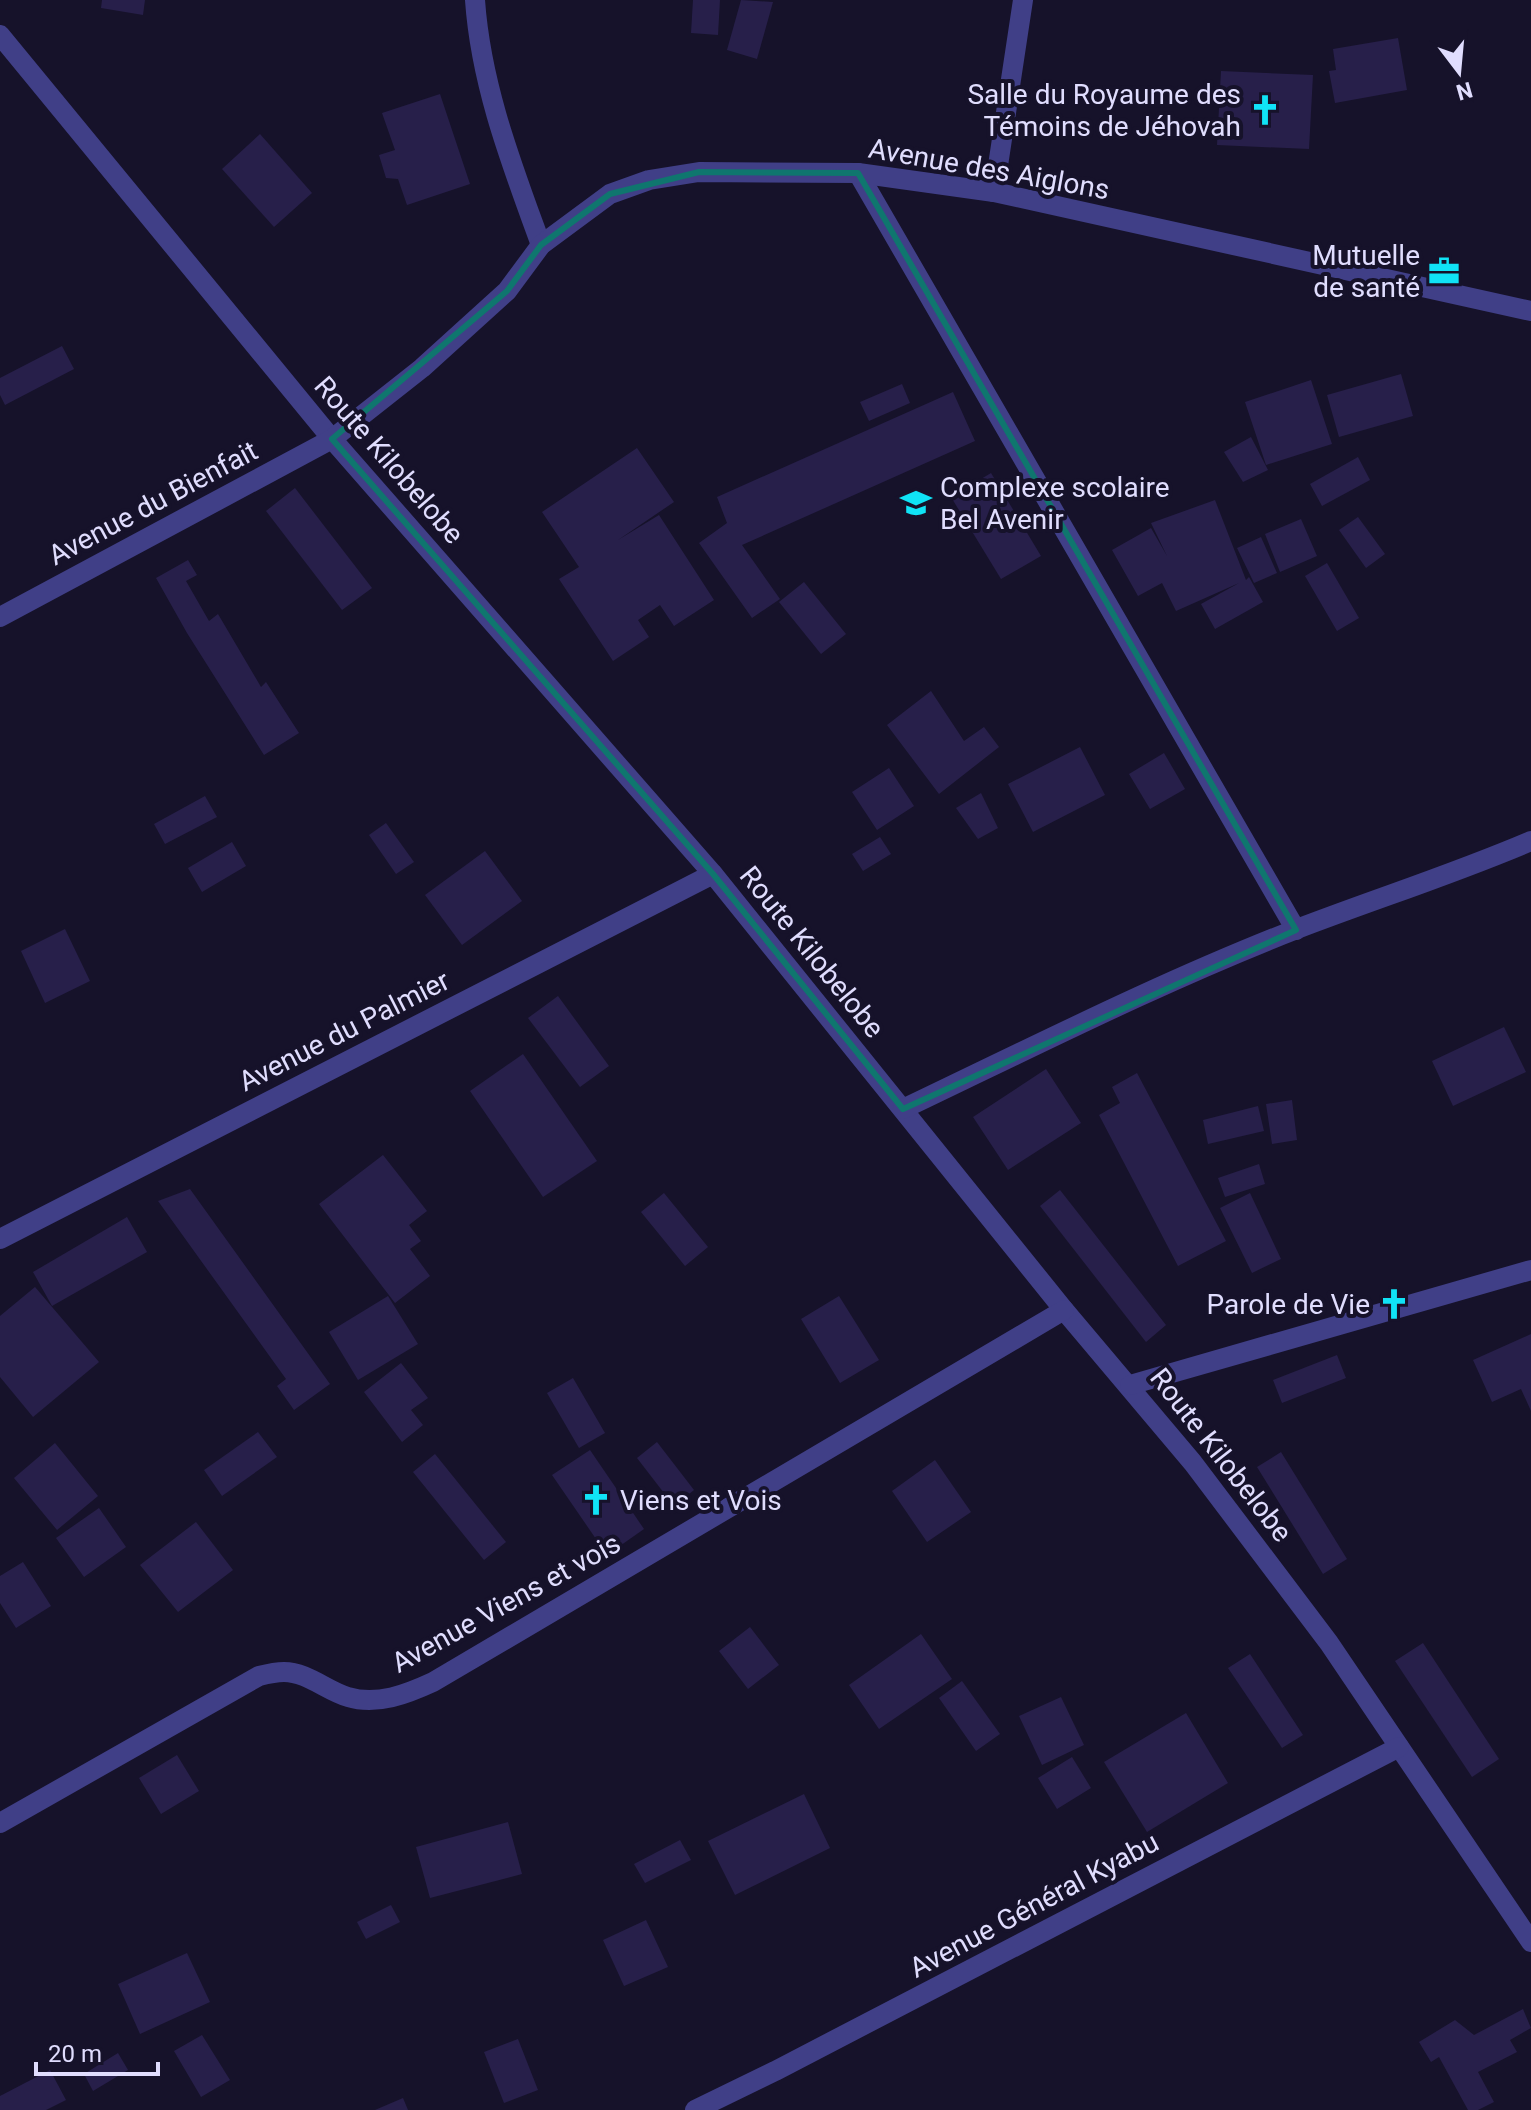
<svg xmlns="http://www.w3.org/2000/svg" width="1531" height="2110" viewBox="0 0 1531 2110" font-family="Roboto,sans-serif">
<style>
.building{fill:#271f4a}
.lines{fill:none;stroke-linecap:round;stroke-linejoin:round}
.minor{stroke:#403f87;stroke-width:20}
.marked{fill:none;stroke:#0f766e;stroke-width:6;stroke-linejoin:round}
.labels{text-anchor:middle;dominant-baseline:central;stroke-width:8;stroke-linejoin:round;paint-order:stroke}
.poi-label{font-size:28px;fill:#e0ddfe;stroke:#16122a;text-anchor:end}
.street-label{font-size:28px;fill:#e0ddfe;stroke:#16122a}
</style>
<rect width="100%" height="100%" fill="#16122a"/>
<g class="building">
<path d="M102,0H145L143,15L101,8Z"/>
<path d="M693,0H720L718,35L691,33Z"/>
<path d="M741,0L773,2L757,59L727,50Z"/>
<path d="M1398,38L1407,90L1335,103L1329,71L1336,70L1333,49Z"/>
<path d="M1221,71L1313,75L1309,149L1217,145Z"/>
<path d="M440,94L470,184L407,205L398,179L386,178L379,155L395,150L382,113Z"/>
<path d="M260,134L312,193L274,227L222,169Z"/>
<path d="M62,346L74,369L5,405L0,395V378Z"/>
<path d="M1401,374L1413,416L1339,437L1327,395Z"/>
<path d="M1311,380L1332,444L1266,465L1245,402Z"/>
<path d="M902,384L910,403L869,421L860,402Z"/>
<path d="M953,392L975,441L742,545L780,599L752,618L699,543L727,523L717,497Z"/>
<path d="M1251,437L1268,470L1243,482L1224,452Z"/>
<path d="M637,448L674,502L618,540L659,515L714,600L674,626L660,605L638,620L649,637L613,661L559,579L579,567L542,512Z"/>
<path d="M1358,457L1370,480L1322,506L1310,484Z"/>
<path d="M991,473L1041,556L1001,579L951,497Z"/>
<path d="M295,488L372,588L342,610L266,511Z"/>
<path d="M1215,500L1246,580L1249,577L1263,602L1215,629L1201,604L1239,583L1176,611L1162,583L1138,596L1112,550L1151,528L1167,556L1151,523Z"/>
<path d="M1358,517L1385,554L1366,568L1339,530Z"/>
<path d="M1301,519L1317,556L1280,572L1265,534Z"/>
<path d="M1261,537L1277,573L1254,583L1237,548Z"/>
<path d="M188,560L197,575L186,581L209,621L218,614L261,687L266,682L299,733L264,755L187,633L156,578Z"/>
<path d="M1327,563L1359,618L1337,631L1305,576Z"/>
<path d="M804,582L846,634L821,654L779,602Z"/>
<path d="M931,691L964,741L984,727L999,747L939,794L887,725Z"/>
<path d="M1080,747L1105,795L1033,832L1008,784Z"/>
<path d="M1164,753L1185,789L1150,809L1129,774Z"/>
<path d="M889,768L914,806L877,830L852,792Z"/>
<path d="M981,793L998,828L978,839L956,808Z"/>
<path d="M205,796L217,817L165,844L154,824Z"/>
<path d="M386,823L414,862L396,874L369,835Z"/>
<path d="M880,837L891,854L863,871L852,854Z"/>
<path d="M232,842L246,866L202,892L188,868Z"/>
<path d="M485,851L522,901L462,945L425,895Z"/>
<path d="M65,929L90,981L45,1003L21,951Z"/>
<path d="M558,996L609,1066L580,1087L528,1018Z"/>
<path d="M1504,1027L1526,1072L1453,1106L1432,1061Z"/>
<path d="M523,1054L597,1161L543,1197L470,1091Z"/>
<path d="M1046,1069L1081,1123L1008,1170L973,1117Z"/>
<path d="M1137,1073L1226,1241L1178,1266L1099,1115L1120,1103L1112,1087Z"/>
<path d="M1292,1100L1297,1140L1272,1144L1266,1104Z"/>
<path d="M1258,1106L1264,1131L1208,1144L1203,1120Z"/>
<path d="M383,1155L427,1211L409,1225L421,1241L410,1249L430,1276L395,1303L319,1204Z"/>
<path d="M1259,1164L1265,1184L1225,1197L1218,1178Z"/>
<path d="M190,1189L330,1384L294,1410L277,1386L286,1379L158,1201Z"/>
<path d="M1060,1190L1166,1325L1146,1342L1040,1206Z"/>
<path d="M664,1193L708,1247L685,1266L641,1212Z"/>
<path d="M1250,1193L1281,1259L1252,1273L1220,1208Z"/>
<path d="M127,1217L147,1252L52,1306L33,1272Z"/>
<path d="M35,1287L99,1362L33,1417L0,1377V1316Z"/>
<path d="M388,1296L418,1344L358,1380L329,1332Z"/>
<path d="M839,1296L879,1360L840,1383L801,1319Z"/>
<path d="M1531,1334V1411L1521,1389L1492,1402L1473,1360Z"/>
<path d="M1337,1355L1346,1378L1282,1403L1273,1380Z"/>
<path d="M401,1363L428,1398L411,1410L423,1425L402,1442L364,1392Z"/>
<path d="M573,1378L605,1433L579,1448L547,1393Z"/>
<path d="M258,1432L277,1457L222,1496L204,1470Z"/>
<path d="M657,1442L694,1490L674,1506L637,1458Z"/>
<path d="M55,1443L98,1496L57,1530L14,1478Z"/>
<path d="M590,1450L644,1529L607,1555L552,1475Z"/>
<path d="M1281,1452L1347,1559L1323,1574L1257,1467Z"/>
<path d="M435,1454L506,1542L484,1560L413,1472Z"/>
<path d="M935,1460L971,1512L927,1542L892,1491Z"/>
<path d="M99,1508L126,1547L84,1577L56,1538Z"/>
<path d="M196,1522L233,1570L178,1612L140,1565Z"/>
<path d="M23,1562L51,1606L16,1628L0,1603V1576Z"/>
<path d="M750,1627L779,1665L748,1689L719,1651Z"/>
<path d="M921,1634L952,1679L879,1729L849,1685Z"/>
<path d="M1423,1643L1499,1759L1472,1777L1395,1661Z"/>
<path d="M1250,1654L1303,1735L1282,1748L1228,1668Z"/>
<path d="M962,1681L1000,1734L976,1751L939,1698Z"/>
<path d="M1061,1697L1084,1745L1042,1765L1019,1716Z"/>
<path d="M1186,1713L1228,1783L1147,1832L1104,1762Z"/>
<path d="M177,1755L199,1791L161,1814L139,1778Z"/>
<path d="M1072,1757L1091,1788L1057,1809L1038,1778Z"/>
<path d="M804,1794L830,1848L735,1895L708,1841Z"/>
<path d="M508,1822L522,1874L430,1898L416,1847Z"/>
<path d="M680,1840L691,1860L645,1883L634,1864Z"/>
<path d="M391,1905L400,1922L366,1939L357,1922Z"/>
<path d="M646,1920L668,1967L624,1986L603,1940Z"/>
<path d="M187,1953L210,2002L140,2034L118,1984Z"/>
<path d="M1523,2009L1531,2028L1510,2040L1517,2052L1478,2072L1494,2102L1478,2110H1468L1439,2057L1431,2062L1419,2042L1455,2020L1474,2035Z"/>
<path d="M202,2035L230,2080L201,2097L174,2051Z"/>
<path d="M518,2039L538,2090L504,2103L484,2052Z"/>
<path d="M118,2053L128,2070L93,2091L84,2074Z"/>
<path d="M50,2070L66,2100L46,2110H0V2096Z"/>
<path d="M403,2098L408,2110H375Z"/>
</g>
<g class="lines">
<g class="minor">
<path d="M475,0C481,86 512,165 541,245"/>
<path d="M0,35L332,439L713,874L1064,1310L1193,1463L1329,1643L1531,1942"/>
<path d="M858,173L1296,930"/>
<path d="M994,192L1023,0"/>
<path d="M0,617L332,439L422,368L507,291L541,245L610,194L649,180L699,172L858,173L994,192L1531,311"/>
<path d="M903,1109C1033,1047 1163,981 1297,929C1375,899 1454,874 1531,841"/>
<path d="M0,1239L713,874"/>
<path d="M1130,1385L1531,1270"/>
<path d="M0,1823L259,1676C267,1674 276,1672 284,1672C307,1672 327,1691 348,1697C377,1706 407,1694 433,1682L1064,1310"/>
<path d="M695,2110L775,2071L1399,1747"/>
</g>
</g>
<path class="marked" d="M699,172L858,173L1296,930L903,1109L713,874L332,439L507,291L541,245L610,194Z"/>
<defs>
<symbol id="church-bare" viewBox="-9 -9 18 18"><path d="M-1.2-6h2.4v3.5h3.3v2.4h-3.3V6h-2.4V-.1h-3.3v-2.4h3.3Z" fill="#10e3f6" stroke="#16122a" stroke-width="2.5" paint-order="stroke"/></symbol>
<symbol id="office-bare" viewBox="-9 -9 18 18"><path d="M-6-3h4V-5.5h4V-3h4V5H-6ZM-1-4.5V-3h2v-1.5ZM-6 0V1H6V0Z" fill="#10e3f6" stroke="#16122a" stroke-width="2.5" paint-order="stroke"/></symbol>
<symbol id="school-bare" viewBox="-9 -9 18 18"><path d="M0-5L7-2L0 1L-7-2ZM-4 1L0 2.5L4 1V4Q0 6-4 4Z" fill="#10e3f6" stroke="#16122a" stroke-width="2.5" paint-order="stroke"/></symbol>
</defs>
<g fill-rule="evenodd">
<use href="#church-bare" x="1243" y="88" width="44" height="44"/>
<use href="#office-bare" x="1422" y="249" width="44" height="44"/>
<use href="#school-bare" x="894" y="481" width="44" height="44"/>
<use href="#church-bare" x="1372" y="1282" width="44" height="44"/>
<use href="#church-bare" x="574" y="1478" width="44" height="44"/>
</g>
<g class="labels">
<g class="poi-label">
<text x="1241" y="94">Salle du Royaume des<tspan x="1241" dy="32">Témoins de Jéhovah</tspan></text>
<text x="1420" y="255">Mutuelle<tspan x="1420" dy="32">de santé</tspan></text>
<text x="940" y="487" text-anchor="start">Complexe scolaire<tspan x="940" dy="32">Bel Avenir</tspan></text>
<text x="1370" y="1304">Parole de Vie</text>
<text x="620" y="1500" text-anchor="start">Viens et Vois</text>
</g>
<g class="street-label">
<text transform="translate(989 169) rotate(10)">Avenue des Aiglons</text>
<text transform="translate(389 460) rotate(49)">Route Kilobelobe</text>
<text transform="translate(153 503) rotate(-28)">Avenue du Bienfait</text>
<text transform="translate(812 952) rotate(51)">Route Kilobelobe</text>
<text transform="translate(344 1031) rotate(-27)">Avenue du Palmier</text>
<text transform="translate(1221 1455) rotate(52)">Route Kilobelobe</text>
<text transform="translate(506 1603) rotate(-29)">Avenue Viens et vois</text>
<text transform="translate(1034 1905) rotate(-28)">Avenue Général Kyabu</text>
</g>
</g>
<g transform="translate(1459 72) rotate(164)" stroke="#16122a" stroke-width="6" paint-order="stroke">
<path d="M0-6L14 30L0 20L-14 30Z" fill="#e0ddfe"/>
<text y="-12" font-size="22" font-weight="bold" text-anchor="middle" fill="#e0ddfe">N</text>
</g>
<path d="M36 2062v12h122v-12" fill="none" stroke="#e0ddfe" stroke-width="4"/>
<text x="48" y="2062" font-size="24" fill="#e0ddfe" stroke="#16122a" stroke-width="6" paint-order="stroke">20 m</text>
</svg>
